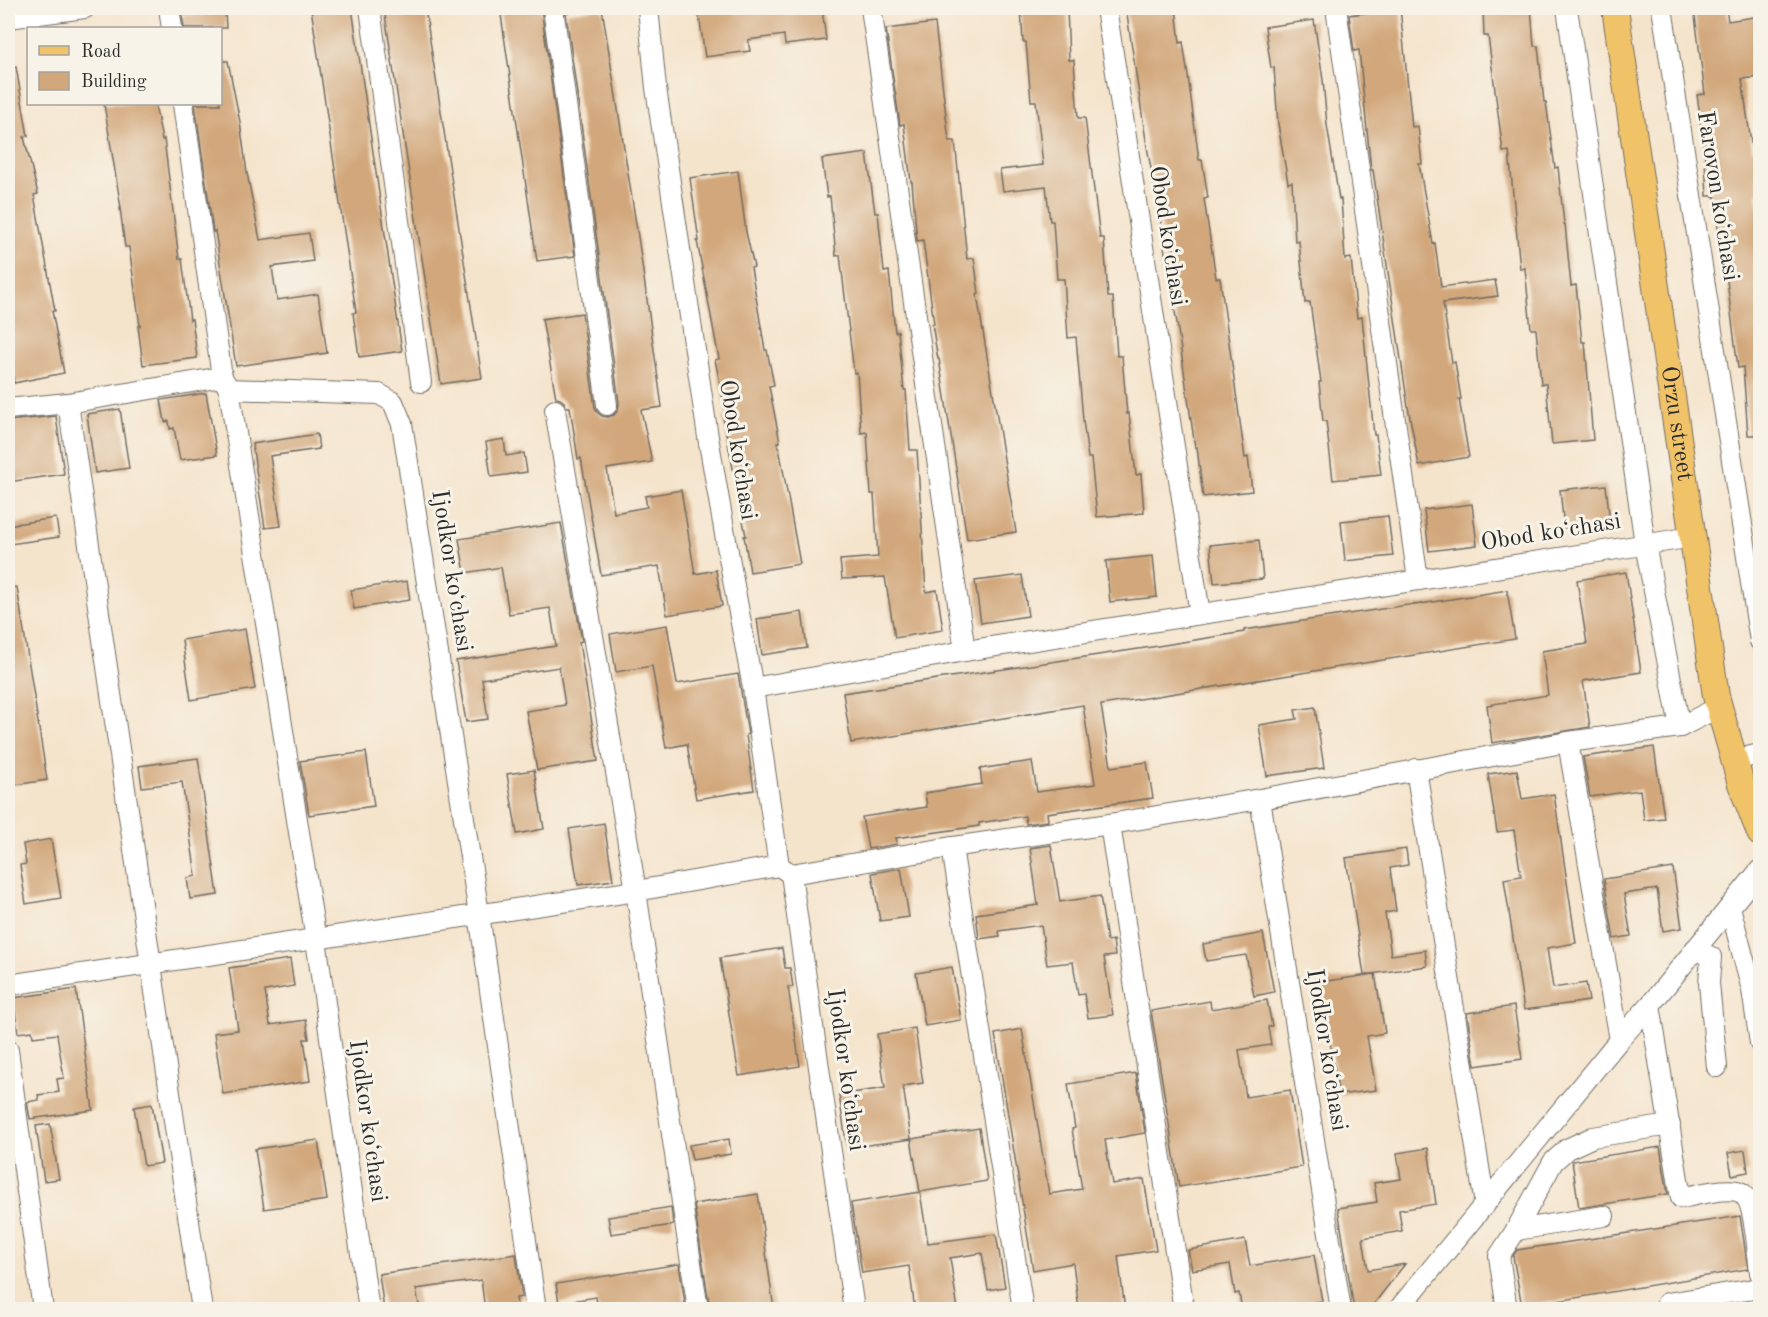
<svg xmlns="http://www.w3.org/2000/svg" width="1768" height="1317" viewBox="0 0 1768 1317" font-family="'Old Standard TT',serif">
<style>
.building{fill:#d2a77b}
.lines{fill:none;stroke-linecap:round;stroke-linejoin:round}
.minor-casing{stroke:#726c63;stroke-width:22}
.major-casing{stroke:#726c63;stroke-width:28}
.minor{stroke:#fff;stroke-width:20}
.major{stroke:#f1c369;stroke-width:26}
.labels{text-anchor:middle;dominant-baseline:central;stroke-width:6;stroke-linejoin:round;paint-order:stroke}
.street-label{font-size:24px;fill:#2b2b2b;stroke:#f7f3e8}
</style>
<rect width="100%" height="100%" fill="#f7f3e8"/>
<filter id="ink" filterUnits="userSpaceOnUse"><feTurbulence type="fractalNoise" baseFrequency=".0167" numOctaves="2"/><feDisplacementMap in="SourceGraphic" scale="12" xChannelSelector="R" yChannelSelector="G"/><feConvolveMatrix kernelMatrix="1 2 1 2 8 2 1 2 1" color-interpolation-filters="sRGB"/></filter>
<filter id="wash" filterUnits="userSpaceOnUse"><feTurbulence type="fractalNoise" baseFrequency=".008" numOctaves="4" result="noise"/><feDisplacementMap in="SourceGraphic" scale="24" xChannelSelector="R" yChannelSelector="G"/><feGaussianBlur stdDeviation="1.35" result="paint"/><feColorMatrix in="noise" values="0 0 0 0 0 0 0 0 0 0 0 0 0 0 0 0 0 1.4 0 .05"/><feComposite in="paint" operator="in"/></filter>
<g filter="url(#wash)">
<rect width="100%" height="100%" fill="#f5e4cc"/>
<g id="blocks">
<g class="building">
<path d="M311,8H352L402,351L359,357L353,313L356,312Z"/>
<path d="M384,8H425L482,378L441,384Z"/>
<path d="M500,8H541L575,256L537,261Z"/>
<path d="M602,8L639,243L662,407L641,410L652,462L607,469L614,513L647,507L645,496L681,490L695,574L716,570L722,606L667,615L659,566L601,575L581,458L578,459L570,407H566L564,402L560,399L556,398L542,319L582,313L595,407L597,412L602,416L608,417L614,415L618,410L619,403L566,13Z"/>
<path d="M698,8H822L826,40L785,45L784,35L748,40L750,51L705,57Z"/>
<path d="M1021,8H1067L1069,60H1074L1078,118H1085L1100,238H1104L1108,297H1113L1117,356H1122L1127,414L1129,413L1136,475L1141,474L1144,513L1097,517L1091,458H1088L1083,420L1076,337L1068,338L1064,279H1057L1053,221H1050L1046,186L1003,191L1000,170L1043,165L1036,101H1031L1026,42H1023Z"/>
<path d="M1126,8H1176L1180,43L1183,42L1188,76L1199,160H1202L1208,198L1204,199L1216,278H1220L1245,458L1248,457L1252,491L1203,497L1197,447H1195L1177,323L1166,262L1162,228L1147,147Z"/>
<path d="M1400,8L1412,127L1418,126L1422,164H1419L1433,244L1435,243L1441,287L1495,280L1498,296L1443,303L1452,363L1455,362L1461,399H1459L1469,457L1419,466L1408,407L1373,170H1371L1359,50L1354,51L1349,15Z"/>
<path d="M1483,8H1531L1534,46H1538L1544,102H1546L1555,168L1558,167L1564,224H1565L1571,286L1576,285L1582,342H1585L1593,440L1552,444L1546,384H1541L1536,329H1531L1525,268L1520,269L1509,151L1503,152L1488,36H1484Z"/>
<path d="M1694,8H1726L1728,21L1761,16V77L1742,79L1752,150H1757L1760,193H1757L1761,227V435H1748L1743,367L1738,368L1723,249H1720L1715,196H1707L1704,144L1697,95L1705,94Z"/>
<path d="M225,12L226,28H184L182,15Z"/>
<path d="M1314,20L1323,80L1327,125L1339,199H1341L1345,259L1351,258L1357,318L1362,317L1374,435H1376L1381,475L1333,480L1326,421H1323L1319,382H1321L1310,302L1305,303L1299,241L1295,242L1292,182L1288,183L1278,124L1274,67L1271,68L1265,27Z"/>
<path d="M935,23L949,141H955L967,259L974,258L979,294L977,295L1016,532L967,539L939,359H938L932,324H934L923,240L917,241L912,182H911L904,124L900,125L886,29Z"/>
<path d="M220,61H228L240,122L247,173L260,240L309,233L313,261L272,267L277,300L318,294L327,353L236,366L215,231L213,232L195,104H220Z"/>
<path d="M16,67L28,136L24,137L38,194L34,195L55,311H52L64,373L14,383L8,346V68Z"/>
<path d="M104,104H155L162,140L164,139L179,259H182L190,320L192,319L197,358L143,365L138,326H140L129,247H125L120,208H121Z"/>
<path d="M867,153L875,213H878L884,272L889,271L895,332L898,331L904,390H906L910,450H917L926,592L937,590L943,630L895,638L885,577L842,579L840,560L878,557L874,494H871L867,432L861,433L857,373H854L840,255L836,256L830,196L827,197L822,159Z"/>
<path d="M738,171L746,232L754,267L751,268L765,350H767L774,385L769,386L780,442H778L800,564L750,572L744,536H746L723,417H727L715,360L719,359L697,241H699L690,178Z"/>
<path d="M206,393L217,455L180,460L174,428L170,429L169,421L165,422L161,400Z"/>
<path d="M120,409L129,468L95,473L87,414Z"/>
<path d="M56,416L64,474L8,482V421Z"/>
<path d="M317,434L319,449L270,456L281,526L265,528L252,444Z"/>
<path d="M504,439L506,456L524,453L527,472L491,477L486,442Z"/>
<path d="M1606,485L1610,523L1564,528L1560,490Z"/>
<path d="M1472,504L1477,545L1429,551L1424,510Z"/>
<path d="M1388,516L1393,556L1345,561L1341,521Z"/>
<path d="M56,518L59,537L10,544L8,525Z"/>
<path d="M561,523L582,641L579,642L598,761L537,770L526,711L565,705L559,667L482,679L488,719L466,722L456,661L556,646L550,608L509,614L501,567L465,573L459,539Z"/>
<path d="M1259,540L1263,579L1214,583L1210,545Z"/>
<path d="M1153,556L1157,597L1110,602L1106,561Z"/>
<path d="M1626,572L1641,672L1583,681L1590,727L1492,743L1487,705L1548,695L1542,651L1587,644L1577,580Z"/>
<path d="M1022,575L1028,616L981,623L975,581Z"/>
<path d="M407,581L410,600L354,609L351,590Z"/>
<path d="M17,587L47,780L8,786V588Z"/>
<path d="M1507,590L1515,639L1101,705L1111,767L1147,762L1153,798L1047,813L1048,821L1026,824L1025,816L979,823V826L896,838L897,844L868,849L862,817L927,807L925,793L982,784L980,769L1032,761L1037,792L1095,784L1083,705L851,743L843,693L1152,647L1244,632V630L1414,604V605Z"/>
<path d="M802,612L807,648L762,655L757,619Z"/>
<path d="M667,625L677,684L738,674L748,734L746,735L754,790L696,799L687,744L666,748L652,666L616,672L610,634Z"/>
<path d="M245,629L255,689L191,700L182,640Z"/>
<path d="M1315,707L1324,768L1267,776L1259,725L1297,719L1295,710Z"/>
<path d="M1654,747L1664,818L1644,820L1640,790L1590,797L1583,757Z"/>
<path d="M366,752L374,806L309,815L300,761Z"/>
<path d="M198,758L218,895L190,899L187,878L196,876L182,782L142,787L139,766Z"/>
<path d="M534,770L544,829L517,834L507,774Z"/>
<path d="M1517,770L1522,799L1554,794L1576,943L1547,948L1553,988L1586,983L1589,1001L1524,1010L1504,879L1521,876L1517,851L1514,830L1497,832L1488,774Z"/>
<path d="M604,823L613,880L578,885L569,829Z"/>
<path d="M51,839L61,898L26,904L20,865L26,864L23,844Z"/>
<path d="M1051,845L1060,902L1100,896L1107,941L1113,940L1115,956L1104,957L1113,1015L1088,1018L1084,994L1078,995L1073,962L1047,965L1041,925L999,931L1000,936L979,939L976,914L1038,905L1030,848Z"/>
<path d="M1406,849L1408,865L1390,868L1396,911L1385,913L1391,955L1425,950L1427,966L1364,975L1346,858Z"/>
<path d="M901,868L909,917L880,921L872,873Z"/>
<path d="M1673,868L1682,928L1663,931L1657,889L1624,894L1631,936L1614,939L1604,879Z"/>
<path d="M1263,933L1274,992L1254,996L1246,955L1206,961L1203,944Z"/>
<path d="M782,948L785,968H790L793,987H788L800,1066L739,1076L720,958Z"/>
<path d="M290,959L294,986L265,991L270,1025L306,1020L309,1039H304L310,1081L223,1094L214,1033L238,1030L229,968Z"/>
<path d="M952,967L961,1020L925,1026L916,973Z"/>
<path d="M1375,974L1385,1033L1367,1036L1376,1090L1339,1095L1320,982Z"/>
<path d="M76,989L93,1110L30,1119L27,1102L39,1100L38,1095L59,1092L57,1079L64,1078L57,1034L33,1037L32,1031L18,1033L13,998Z"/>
<path d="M1267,1000L1272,1026L1268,1027L1271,1045L1239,1050L1246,1097L1290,1090L1302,1167L1179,1187L1151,1011L1210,1001L1211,1009Z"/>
<path d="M1514,1006L1522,1059L1475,1066L1467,1013Z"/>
<path d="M915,1028L923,1083L903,1086L911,1139L847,1148L839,1095L885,1088L877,1034Z"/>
<path d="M1022,1029L1049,1194L1082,1189L1072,1129L1075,1128L1068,1084L1136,1073L1145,1133L1105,1140L1112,1184L1144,1179L1156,1250L1118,1256L1125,1310H1079L1073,1263L1033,1270L995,1034Z"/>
<path d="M152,1104L162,1163L144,1166L134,1107Z"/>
<path d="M50,1124L59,1179L44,1181L36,1126Z"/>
<path d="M979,1128L987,1181L920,1192L911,1139Z"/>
<path d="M729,1139L731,1154L692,1160L689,1145Z"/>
<path d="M318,1140L327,1200L264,1209L255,1149Z"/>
<path d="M1660,1147L1668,1194L1579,1208L1572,1161Z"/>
<path d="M1428,1148L1436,1204L1399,1210L1402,1231L1363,1238L1368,1270L1405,1264L1369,1310H1354L1338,1208L1377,1202L1374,1183L1401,1179L1397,1153Z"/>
<path d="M1745,1150L1748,1172L1732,1175L1728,1153Z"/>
<path d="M920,1192L928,1243L996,1234L1005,1287L988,1290L982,1253L950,1258L958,1310H915L909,1266L862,1273L851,1203Z"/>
<path d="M758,1194L774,1310H710L694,1204Z"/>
<path d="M671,1207L673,1225L611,1234L608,1217Z"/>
<path d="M1740,1216L1748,1269L1522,1307L1513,1256L1517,1250Z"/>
<path d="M1245,1240L1250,1266L1314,1255L1322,1301L1274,1310H1242L1239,1293L1235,1294L1230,1264L1192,1270L1188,1250Z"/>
<path d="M516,1254L522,1297L516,1298L518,1310H485L481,1280L416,1289L420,1310H384L379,1274Z"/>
<path d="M679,1264L686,1310H598L596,1297L559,1303L556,1284Z"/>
</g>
</g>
</g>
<g filter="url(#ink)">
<use href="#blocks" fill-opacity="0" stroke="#726c63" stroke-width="1.5"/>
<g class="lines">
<defs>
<g id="minor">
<path d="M169,8L172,28"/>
<path d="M370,8L421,382"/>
<path d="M553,8L607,405"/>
<path d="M648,8L656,88L708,437L733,580L753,688L965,651L1693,537"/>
<path d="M871,8L965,651"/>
<path d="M1106,8L1200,614"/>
<path d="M1336,8L1418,580"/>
<path d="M1567,8L1645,544L1680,727"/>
<path d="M1662,8L1760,641"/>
<path d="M8,18L85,8"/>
<path d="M183,104L222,377L229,389L316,940L369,1310"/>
<path d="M229,389L379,394L393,402L402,424L479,914L536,1310"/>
<path d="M68,403L202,1310"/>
<path d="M8,409L68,403L222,377"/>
<path d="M555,410L636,891L698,1310"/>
<path d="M753,688L779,866"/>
<path d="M1568,742L1619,1040"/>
<path d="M1734,760L1760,754"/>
<path d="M1416,769L1485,1205"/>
<path d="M1260,799L1341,1310"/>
<path d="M1110,824L1184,1310"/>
<path d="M952,847L1023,1310"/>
<path d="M791,874L854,1310"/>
<path d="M1730,907L1752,990L1760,1043"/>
<path d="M1695,949L1711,957L1709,983L1717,1067"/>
<path d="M8,985L636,891L779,866L791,874L952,847L1110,824L1260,799L1568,742L1680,727L1719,707"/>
<path d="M1650,1005L1681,1198C1696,1195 1722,1188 1737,1191C1741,1192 1745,1195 1747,1199C1755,1211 1758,1257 1760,1273"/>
<path d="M8,1050L43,1310"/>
<path d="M1516,1230L1604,1216"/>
<path d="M1667,1303L1760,1288"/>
<path d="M1398,1310L1619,1040L1650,1005L1760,870"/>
<path d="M1507,1310L1499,1256L1516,1230L1553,1162L1567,1149L1593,1137L1670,1125"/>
</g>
<g id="major">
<path id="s1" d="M1615,8L1716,696L1741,784L1760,833"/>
</g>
</defs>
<use href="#minor" class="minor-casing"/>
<use href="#major" class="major-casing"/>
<use href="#minor" class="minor"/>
<use href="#major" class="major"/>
</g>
</g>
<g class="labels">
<g class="street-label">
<text transform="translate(1717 196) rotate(81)">Farovon koʻchasi</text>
<text transform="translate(1167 236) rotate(81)">Obod koʻchasi</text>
<text stroke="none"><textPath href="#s1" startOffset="420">Orzu street</textPath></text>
<text transform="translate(737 450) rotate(81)">Obod koʻchasi</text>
<text transform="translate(1551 533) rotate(-9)">Obod koʻchasi</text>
<text transform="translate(451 571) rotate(81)">Ijodkor koʻchasi</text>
<text transform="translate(1326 1050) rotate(81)">Ijodkor koʻchasi</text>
<text transform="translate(845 1070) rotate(82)">Ijodkor koʻchasi</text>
<text transform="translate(367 1121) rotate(82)">Ijodkor koʻchasi</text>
</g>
</g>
<rect width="1768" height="1317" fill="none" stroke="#f7f3e8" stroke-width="30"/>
<rect x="27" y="27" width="195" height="78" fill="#f7f3e8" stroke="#a5a39c" stroke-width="1.5"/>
<rect x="39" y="46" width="30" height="9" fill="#f1c369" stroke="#a5a39c" stroke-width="1.5"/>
<text x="81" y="57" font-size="18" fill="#2b2b2b">Road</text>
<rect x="39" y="72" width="30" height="18" fill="#d2a77b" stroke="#a5a39c" stroke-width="1.5"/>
<text x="81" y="87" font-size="18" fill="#2b2b2b">Building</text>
</svg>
